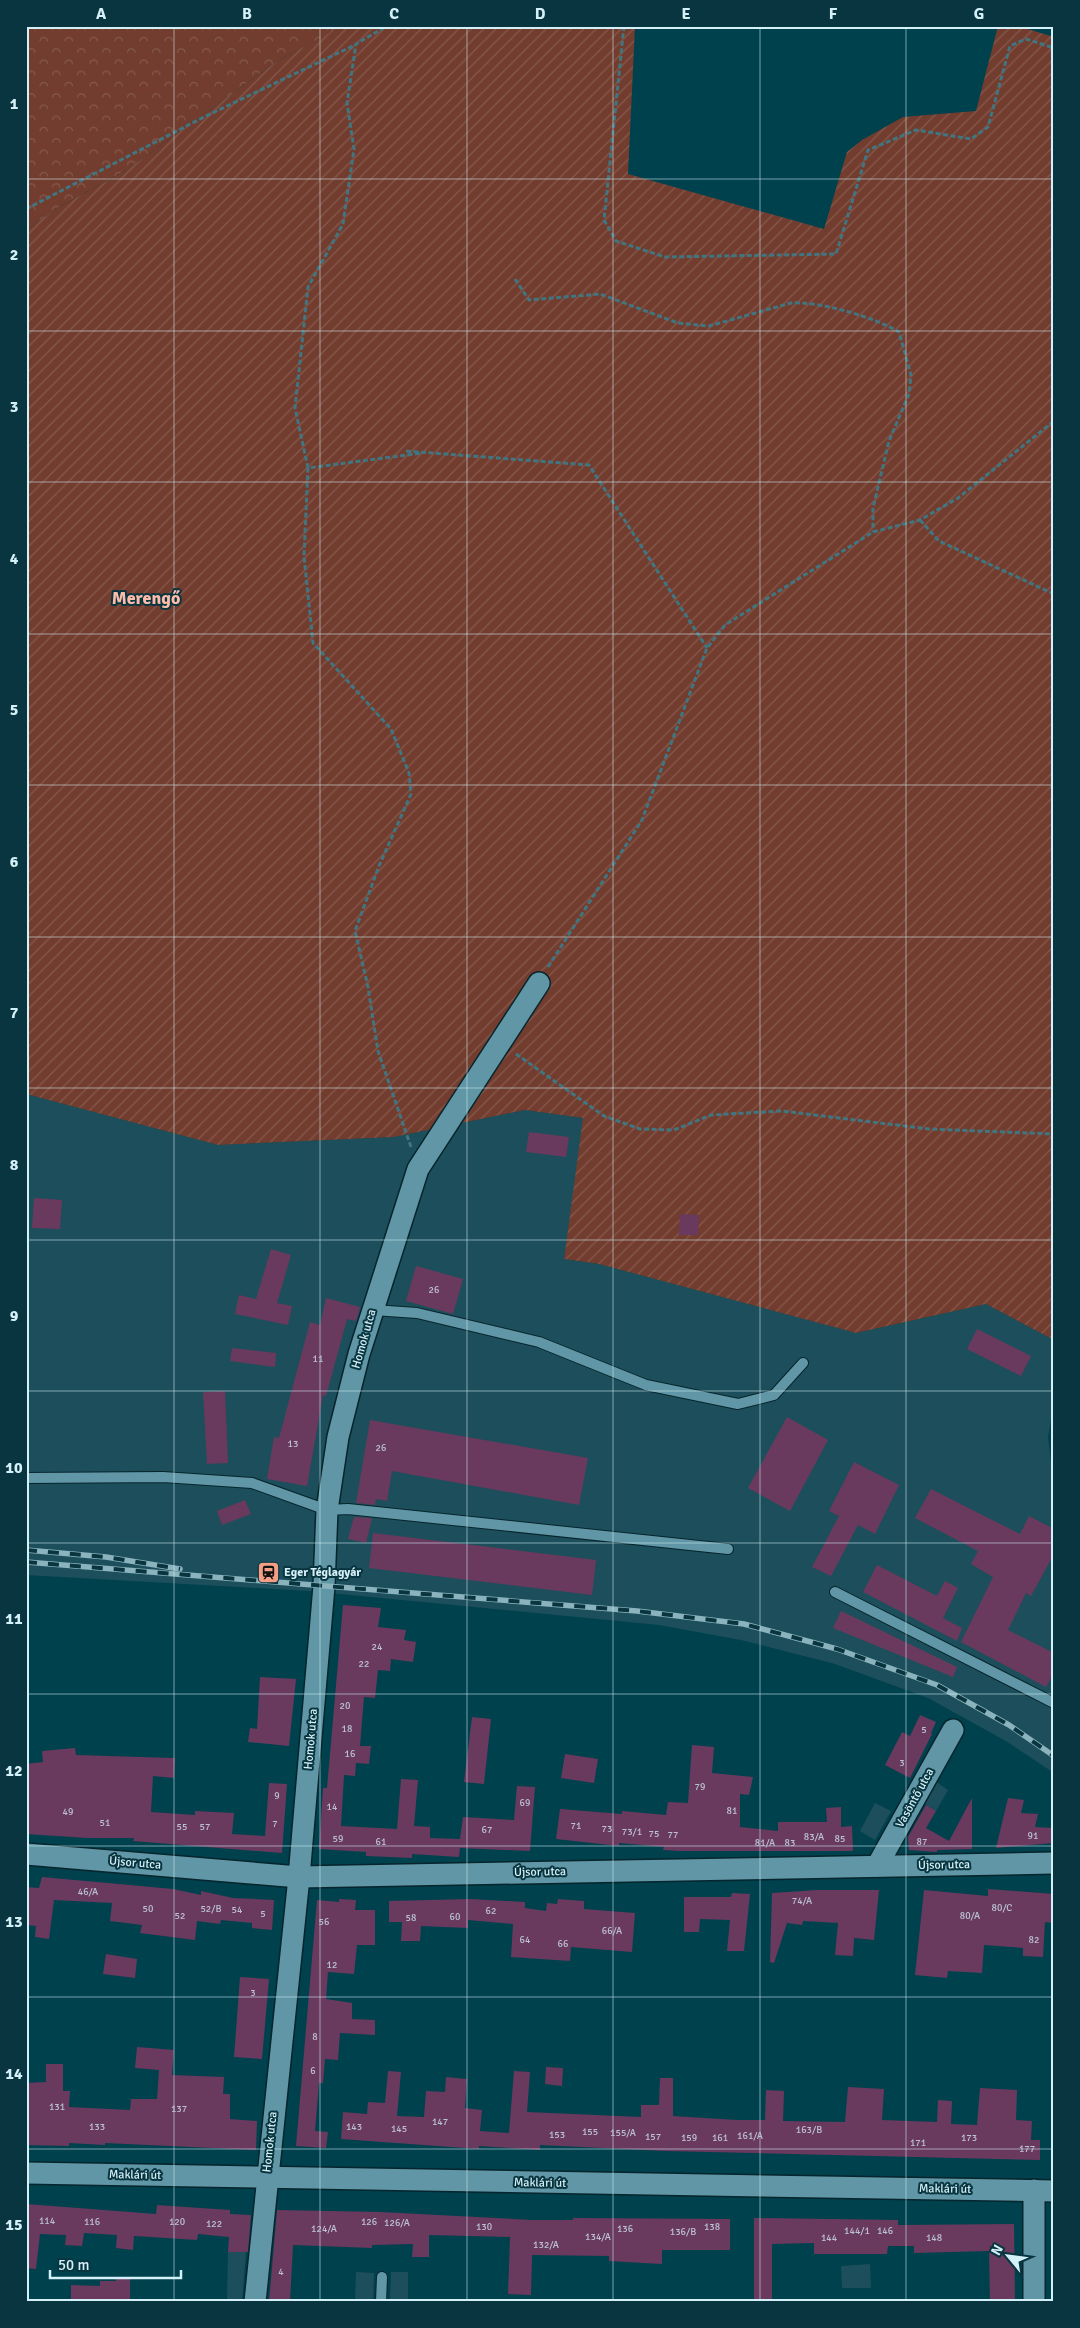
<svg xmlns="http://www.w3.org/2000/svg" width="1080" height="2328" viewBox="0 0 1080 2328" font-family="Signika,sans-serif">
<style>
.built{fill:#1c4f5b}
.forest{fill:url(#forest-crowns)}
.garden{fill:url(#garden-furrows)}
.building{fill:#6a395e}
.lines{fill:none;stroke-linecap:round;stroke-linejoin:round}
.service-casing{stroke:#07252c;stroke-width:12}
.minor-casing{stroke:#07252c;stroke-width:24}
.path{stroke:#407681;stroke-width:3;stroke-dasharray:5 2.5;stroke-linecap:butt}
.service{stroke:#6096a5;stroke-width:10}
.minor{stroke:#6096a5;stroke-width:21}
.rail-casing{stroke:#8ab3bd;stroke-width:5.5}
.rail{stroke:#08353f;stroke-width:4;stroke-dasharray:11;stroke-linecap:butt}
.grid{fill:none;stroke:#d4f0f8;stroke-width:1;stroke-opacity:0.55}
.labels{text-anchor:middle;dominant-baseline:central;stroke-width:4;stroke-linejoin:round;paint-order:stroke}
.number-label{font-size:10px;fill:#bac2d2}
.street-label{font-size:12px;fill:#d4f0f8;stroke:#08353f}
.poi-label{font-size:12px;font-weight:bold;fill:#d4f0f8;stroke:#08353f;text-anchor:start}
.district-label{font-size:18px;font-weight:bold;fill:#fdbcaa;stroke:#08353f}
.neatline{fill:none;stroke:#d4f0f8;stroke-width:2}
.grid-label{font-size:16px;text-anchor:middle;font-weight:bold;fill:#d4f0f8}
</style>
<defs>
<pattern id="forest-crowns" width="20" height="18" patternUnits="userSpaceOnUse" patternTransform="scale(1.25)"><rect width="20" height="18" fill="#723d2e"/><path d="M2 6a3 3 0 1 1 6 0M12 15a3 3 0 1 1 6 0" fill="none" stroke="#85594d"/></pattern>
<pattern id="garden-furrows" width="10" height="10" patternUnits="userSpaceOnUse" patternTransform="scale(1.25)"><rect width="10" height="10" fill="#723d2e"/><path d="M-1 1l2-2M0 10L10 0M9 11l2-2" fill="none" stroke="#85594d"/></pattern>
</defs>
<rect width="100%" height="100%" fill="#00414e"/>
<g class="built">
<path d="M26,1094L218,1145L394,1137L525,1110L584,1118L564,1259L599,1264L856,1333L986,1304L1054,1340V1402L1048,1437L1054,1488V1773L1006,1741L928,1698L835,1664L741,1640L659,1625L310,1591L26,1575Z"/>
<path d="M935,1781L948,1790L936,1811L923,1803Z"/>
<path d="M875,1803L891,1811L875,1840L860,1831Z"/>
<path d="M228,2252H246L242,2302H227Z"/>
<path d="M870,2264L871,2288H842L841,2266Z"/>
<path d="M356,2272L374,2273L373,2302H355Z"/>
<path d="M391,2272H408V2302H390Z"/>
</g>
<path class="forest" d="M26,26H328L332,32L276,62L125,171L59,207L26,230Z"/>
<path class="garden" d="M328,26H635L628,174L824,229L847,152L862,140L903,117L976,111L998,26H1018L1054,37V1340L986,1304L856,1333L599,1264L564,1259L583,1118L525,1110L394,1137L218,1145L26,1094V230L59,207L125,171L276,62L331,32Z"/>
<g class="building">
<path d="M529,1132L569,1137L566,1157L526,1152Z"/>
<path d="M34,1198L62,1200L60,1229L32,1228Z"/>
<path d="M680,1214L699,1215L698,1235H679Z"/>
<path d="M271,1249L291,1255L277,1303L292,1306L288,1325L235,1314L239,1295L256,1299Z"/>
<path d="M416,1266L463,1279L453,1314L406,1301Z"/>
<path d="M326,1298L360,1307L356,1321L347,1319L326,1396L323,1395L307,1486L267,1479L274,1437L279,1438L310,1322L320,1325Z"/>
<path d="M977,1329L1031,1356L1021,1376L967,1349Z"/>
<path d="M232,1348L276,1353L275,1367L230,1361Z"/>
<path d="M225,1391L228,1463L207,1464L203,1392Z"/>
<path d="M787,1417L828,1440L790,1511L748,1488Z"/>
<path d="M370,1420L588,1458L579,1505L392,1471L387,1501L376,1499L375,1505L356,1503Z"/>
<path d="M854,1462L899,1485L875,1534L858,1525L831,1576L812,1567L839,1516L829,1511Z"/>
<path d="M931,1489L1020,1534L1029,1516L1054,1529V1554L1031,1596L1026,1593L1008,1630L1054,1653V1672L1046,1687L961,1642L993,1577L971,1564L978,1551L915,1518Z"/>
<path d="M245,1500L251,1514L222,1525L217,1511Z"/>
<path d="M354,1517L372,1518L366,1543L348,1539Z"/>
<path d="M373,1533L596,1560L592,1595L369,1568Z"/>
<path d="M877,1565L937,1596L945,1581L958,1588L943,1618L962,1628L957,1641L863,1592Z"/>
<path d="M343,1605L381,1608L378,1627L406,1630L404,1640L416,1642L413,1662L391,1659L390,1671L378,1670L375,1698L364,1697L360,1746H371L369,1764L356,1763L355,1776L344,1775L341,1826L397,1829L401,1779L418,1780L414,1826L430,1827V1838L460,1839L463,1817L514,1820L517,1786L535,1787L530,1851L460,1848L459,1857L412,1854V1858L366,1856V1852L319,1849L323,1788H327Z"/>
<path d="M841,1611L957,1667L953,1677L833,1628Z"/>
<path d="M260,1677L296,1679L289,1746L248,1742L250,1728L257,1729Z"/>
<path d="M920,1715L936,1722L931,1733L932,1734L910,1778L885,1765L902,1732L910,1736Z"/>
<path d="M472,1717L491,1719L484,1784L464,1782Z"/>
<path d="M692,1745L714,1747L712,1773L753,1777L749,1795L740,1794V1827L778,1831V1822H827L826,1808L841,1807V1827L852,1826L853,1851H680L663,1850L664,1847L619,1843V1846L556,1839L560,1809L622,1814V1811L666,1815L668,1802L688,1803Z"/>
<path d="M75,1748L76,1755L175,1758L174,1778L153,1776L151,1812L195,1815V1811L234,1813L232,1834L265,1836L269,1783L287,1784L282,1853L133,1841L134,1838H88L26,1834V1764L43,1762L42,1751Z"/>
<path d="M565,1754L598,1759L594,1783L561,1778Z"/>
<path d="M972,1798V1849L937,1850V1852L909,1850L908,1837L926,1805L936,1811L926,1828L949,1841Z"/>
<path d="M1008,1798L1024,1800L1021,1813L1038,1814L1035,1827L1054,1828V1843L996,1848Z"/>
<path d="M42,1877L173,1889L201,1895V1891L233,1898L274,1900L272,1930L252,1928V1923L221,1920L220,1924L197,1921L195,1940L140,1933L142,1925L110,1921L112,1903L54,1900L49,1939L35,1937L36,1926L26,1925V1887L39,1888Z"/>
<path d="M988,1889L1054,1894V1923L1045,1922L1043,1957L1023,1956V1948L984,1945L982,1973L948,1971L947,1978L915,1975L924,1890L988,1896Z"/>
<path d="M817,1890H879L874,1940L854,1938L853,1956L835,1955L838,1923L803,1921L802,1925L787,1923L774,1963L770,1962L772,1893Z"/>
<path d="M732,1893L750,1894L744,1951H727L730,1920L700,1919L699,1932H684V1897H731Z"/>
<path d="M339,1899L356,1900L355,1910H375V1945H357L354,1974L328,1972L326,1999L352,2003V2019L375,2020V2035L340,2033L338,2060L325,2059L323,2083H319L315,2131L328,2132L326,2148L296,2146L317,1900L339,1902Z"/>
<path d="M470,1899L525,1902V1908L546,1911L547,1903L557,1904L558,1899L584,1901V1909L635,1913L632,1952L571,1947L570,1961L511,1957L513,1924L468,1920V1928L421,1926L420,1941H401L402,1922H389V1901Z"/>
<path d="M106,1954L137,1959L135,1978L103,1974Z"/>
<path d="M240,1977L269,1979L262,2059L234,2057Z"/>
<path d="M137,2047L174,2050L172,2075L224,2077L223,2094H230V2119L257,2121L256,2150L105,2143V2145L69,2143V2146L26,2145V2083L46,2082V2064H63V2091H70L69,2107L130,2110L131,2099H157L159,2070L135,2068Z"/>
<path d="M546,2067L563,2068L562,2086L545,2084Z"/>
<path d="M388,2071L401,2072L397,2116L424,2117L426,2091L445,2092L446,2077L467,2079L465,2108L482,2110L480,2131L509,2133L514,2071L530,2072L527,2112L641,2117V2105H659L660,2078H673V2116L737,2120H765L766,2090L784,2091L783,2121L845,2122L848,2087L884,2089L882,2120L937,2122L938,2100L952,2101L951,2124L977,2125L980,2088L1017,2090L1016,2120L1032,2121L1031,2140H1040V2160L666,2151L540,2145V2150L479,2146V2149L341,2139L343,2112L367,2114L368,2102L385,2103Z"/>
<path d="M26,2204L156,2214L157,2205L230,2210V2214L251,2215L248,2252H228L229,2237L198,2234L197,2240L134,2236L133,2250L116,2248L117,2235L84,2233L82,2246L65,2245L66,2235L40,2234L36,2269L26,2268Z"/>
<path d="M277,2210L380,2212L532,2220H573V2218L730,2219V2250H662V2264L609,2261V2256L532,2255L531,2295L508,2294L510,2237L429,2235V2257H412L413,2244L372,2245V2248L293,2245L290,2302H269Z"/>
<path d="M754,2218L898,2220V2225L1014,2224L1015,2302H990L989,2251L914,2253V2246H888L887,2254H814V2243L772,2244V2302H754Z"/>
<path d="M115,2277L130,2278V2302H71V2285L100,2286V2281H116Z"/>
</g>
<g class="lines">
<defs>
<g id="service">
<path d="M373,1310L417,1313L539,1342L646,1385L738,1404L774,1395L803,1363"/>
<path d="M26,1478L163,1477L252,1483L327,1510L348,1509L728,1549"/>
<path d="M835,1592L1054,1703"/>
<path d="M381,2302L382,2277"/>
</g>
<g id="minor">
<path d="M26,1854L299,1877L1054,1863"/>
<path d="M877,1866L953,1730"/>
<path d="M26,2173L1054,2191"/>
<path d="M255,2302L299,1877L324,1586L327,1510L338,1437L359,1354L418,1169L539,983"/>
<path d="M1034,2302V2190"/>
</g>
</defs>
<use href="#service" class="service-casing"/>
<use href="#minor" class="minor-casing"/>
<g class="path">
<path d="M624,26L604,220L616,241L665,257L836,254L868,150L916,130L971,139L988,127L1010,46L1026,39L1054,48"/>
<path d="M26,209L202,118L355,45"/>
<path d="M515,279L529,300L600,294L678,323L709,326L791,303C819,301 874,317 899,332L911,375L909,394L889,441L873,508V532"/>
<path d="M406,451L589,465L707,648"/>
<path d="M308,468L295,408L308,287L343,224L354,149L347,103L356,44L387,26"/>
<path d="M920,520L939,541L1054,594"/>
<path d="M548,967L642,820L707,648L725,625L873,532L920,520L958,498L1054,421"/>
<path d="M516,1054L604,1116L640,1129L674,1130L711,1115L782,1111L929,1129L1054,1134"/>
<path d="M411,1147L378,1051L368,987L355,931L379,866L411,794L409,773L391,729L313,643L304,556L308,468L422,453"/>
</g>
<use href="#service" class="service"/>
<use href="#minor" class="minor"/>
<defs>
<g id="rail">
<path d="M26,1550L106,1557L180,1569"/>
<path d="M26,1562L637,1611L744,1624L837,1649L937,1685L1009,1725L1054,1756"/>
</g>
</defs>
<use href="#rail" class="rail-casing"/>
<use href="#rail" class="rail"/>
</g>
<path class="grid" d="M174,26V2302M320,26V2302M467,26V2302M613,26V2302M760,26V2302M906,26V2302M26,179H1054M26,331H1054M26,482H1054M26,634H1054M26,785H1054M26,937H1054M26,1088H1054M26,1240H1054M26,1391H1054M26,1543H1054M26,1694H1054M26,1846H1054M26,1997H1054M26,2149H1054"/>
<defs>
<symbol id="station-square" viewBox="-11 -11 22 22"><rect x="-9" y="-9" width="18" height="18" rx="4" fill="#f49e86" stroke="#08353f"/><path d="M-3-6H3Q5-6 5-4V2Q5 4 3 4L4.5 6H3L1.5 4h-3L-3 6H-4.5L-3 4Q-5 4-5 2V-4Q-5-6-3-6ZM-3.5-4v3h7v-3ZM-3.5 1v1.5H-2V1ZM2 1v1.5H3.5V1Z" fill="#111"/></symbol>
</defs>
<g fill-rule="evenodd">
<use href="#station-square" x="256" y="1560" width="25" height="25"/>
</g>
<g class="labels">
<g class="number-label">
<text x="434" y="1290">26</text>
<text x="318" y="1359">11</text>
<text x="293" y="1444">13</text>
<text x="381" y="1448">26</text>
<text x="377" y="1647">24</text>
<text x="364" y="1664">22</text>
<text x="345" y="1706">20</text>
<text x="347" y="1729">18</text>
<text x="924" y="1730">5</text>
<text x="350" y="1754">16</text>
<text x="902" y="1763">3</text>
<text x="700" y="1787">79</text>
<text x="277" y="1796">9</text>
<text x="525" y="1803">69</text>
<text x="332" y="1807">14</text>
<text x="732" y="1811">81</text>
<text x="68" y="1812">49</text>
<text x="105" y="1823">51</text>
<text x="275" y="1824">7</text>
<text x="576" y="1826">71</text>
<text x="182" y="1827">55</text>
<text x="205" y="1827">57</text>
<text x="607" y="1829">73</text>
<text x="487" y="1830">67</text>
<text x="632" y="1832">73/1</text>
<text x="654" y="1834">75</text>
<text x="673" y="1835">77</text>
<text x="1033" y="1836">91</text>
<text x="814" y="1837">83/A</text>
<text x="338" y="1839">59</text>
<text x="840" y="1839">85</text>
<text x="381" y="1842">61</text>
<text x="922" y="1842">87</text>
<text x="765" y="1843">81/A</text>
<text x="790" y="1843">83</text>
<text x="88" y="1892">46/A</text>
<text x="802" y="1901">74/A</text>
<text x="1002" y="1908">80/C</text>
<text x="148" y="1909">50</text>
<text x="211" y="1909">52/B</text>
<text x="237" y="1910">54</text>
<text x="491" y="1911">62</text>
<text x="263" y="1914">5</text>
<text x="180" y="1916">52</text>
<text x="970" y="1916">80/A</text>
<text x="455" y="1917">60</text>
<text x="411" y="1918">58</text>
<text x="324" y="1922">56</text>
<text x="612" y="1931">66/A</text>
<text x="525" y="1940">64</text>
<text x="1034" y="1940">82</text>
<text x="563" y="1944">66</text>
<text x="332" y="1965">12</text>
<text x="253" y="1993">3</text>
<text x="315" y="2037">8</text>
<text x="313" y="2071">6</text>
<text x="57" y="2107">131</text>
<text x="179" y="2109">137</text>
<text x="440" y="2122">147</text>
<text x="97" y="2127">133</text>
<text x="354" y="2127">143</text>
<text x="399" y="2129">145</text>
<text x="809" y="2130">163/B</text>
<text x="590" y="2132">155</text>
<text x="623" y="2133">155/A</text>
<text x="557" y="2135">153</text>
<text x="750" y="2136">161/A</text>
<text x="653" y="2137">157</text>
<text x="689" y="2138">159</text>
<text x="720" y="2138">161</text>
<text x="969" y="2138">173</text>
<text x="918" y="2143">171</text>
<text x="1027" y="2149">177</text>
<text x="47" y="2221">114</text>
<text x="92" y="2222">116</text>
<text x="177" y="2222">120</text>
<text x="369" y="2222">126</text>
<text x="397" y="2223">126/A</text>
<text x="214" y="2224">122</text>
<text x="484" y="2227">130</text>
<text x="712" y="2227">138</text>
<text x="324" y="2229">124/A</text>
<text x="625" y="2229">136</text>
<text x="857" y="2231">144/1</text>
<text x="885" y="2231">146</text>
<text x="683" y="2232">136/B</text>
<text x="598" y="2237">134/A</text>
<text x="829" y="2238">144</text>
<text x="934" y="2238">148</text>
<text x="546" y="2245">132/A</text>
<text x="281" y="2272">4</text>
</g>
<g class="street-label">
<text transform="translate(364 1339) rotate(-74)">Homok utca</text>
<text transform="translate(311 1739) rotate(-85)">Homok utca</text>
<text transform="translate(915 1798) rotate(-61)">Vasöntő utca</text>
<text transform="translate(135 1863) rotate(5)">Újsor utca</text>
<text transform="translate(944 1865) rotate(-1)">Újsor utca</text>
<text transform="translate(540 1872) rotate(-1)">Újsor utca</text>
<text transform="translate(270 2142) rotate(-84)">Homok utca</text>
<text transform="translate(135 2175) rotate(1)">Maklári út</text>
<text transform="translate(540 2183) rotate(1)">Maklári út</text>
<text transform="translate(945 2189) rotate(1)">Maklári út</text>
</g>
<g class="poi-label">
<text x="284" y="1572">Eger Téglagyár</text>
</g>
<g class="district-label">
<text x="146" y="598">Merengő</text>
</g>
</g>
<rect width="1080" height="2328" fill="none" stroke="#08353f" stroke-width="55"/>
<g transform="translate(1008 2256) rotate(299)" stroke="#08353f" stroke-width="4" paint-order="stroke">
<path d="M0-4L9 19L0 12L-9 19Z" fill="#d4f0f8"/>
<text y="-8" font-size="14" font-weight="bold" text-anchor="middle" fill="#d4f0f8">N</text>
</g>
<path d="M50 2270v8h131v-8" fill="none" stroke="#d4f0f8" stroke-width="2.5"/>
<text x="58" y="2270" font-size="15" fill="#d4f0f8" stroke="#08353f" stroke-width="4" paint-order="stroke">50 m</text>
<rect x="28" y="28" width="1024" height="2272" class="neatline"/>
<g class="grid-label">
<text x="101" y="19">A</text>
<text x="247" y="19">B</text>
<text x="394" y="19">C</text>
<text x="540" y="19">D</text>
<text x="686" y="19">E</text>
<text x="833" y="19">F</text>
<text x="979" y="19">G</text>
<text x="14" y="109">1</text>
<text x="14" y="260">2</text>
<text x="14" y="412">3</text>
<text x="14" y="564">4</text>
<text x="14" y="715">5</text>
<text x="14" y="867">6</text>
<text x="14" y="1018">7</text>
<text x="14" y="1170">8</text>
<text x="14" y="1321">9</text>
<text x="14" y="1473">10</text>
<text x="14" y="1624">11</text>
<text x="14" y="1776">12</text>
<text x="14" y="1927">13</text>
<text x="14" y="2079">14</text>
<text x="14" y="2230">15</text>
</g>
</svg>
